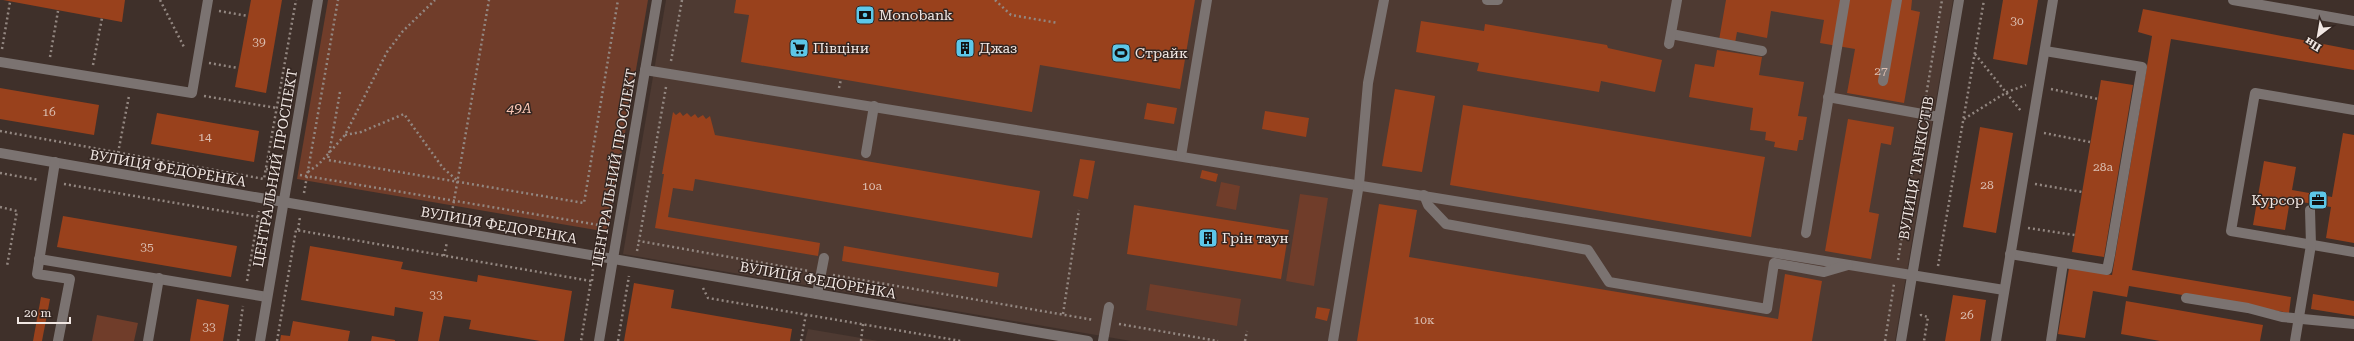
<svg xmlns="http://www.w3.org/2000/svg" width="2354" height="341" viewBox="0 0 2354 341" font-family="'Roboto Serif',serif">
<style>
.built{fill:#4e3a32}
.green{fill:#703d2a}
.building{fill:#99411c}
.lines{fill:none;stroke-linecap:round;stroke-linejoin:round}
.path{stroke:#938781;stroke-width:2.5;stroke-dasharray:2 3;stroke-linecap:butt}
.minor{stroke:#7b7371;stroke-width:10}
.labels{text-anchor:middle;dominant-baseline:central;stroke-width:3;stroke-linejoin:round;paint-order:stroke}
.number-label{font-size:12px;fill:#dbbeb1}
.poi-label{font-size:14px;fill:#f1e7e3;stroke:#342621;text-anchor:start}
.park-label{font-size:14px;font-style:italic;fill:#f8c5b3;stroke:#342621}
.street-label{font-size:14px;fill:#f1e7e3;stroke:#342621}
</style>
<rect width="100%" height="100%" fill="#3f302a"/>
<g class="built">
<path d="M666,0H1953L1895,341H1131L623,254Z"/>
<path d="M808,329L861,338L878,341H805Z"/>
</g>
<g class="green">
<path d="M328,0H648L608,232L297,179Z"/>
<path d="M1221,182L1240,186L1236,210L1216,206Z"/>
<path d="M1300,194L1328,198L1314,286L1286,281Z"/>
<path d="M1150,284L1241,299L1237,326L1146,310Z"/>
<path d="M97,315L138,323L134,341H92Z"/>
</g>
<g class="building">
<path d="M3,0H125L122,22Z"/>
<path d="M251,0H282L266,93L235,87Z"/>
<path d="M736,0H1195L1180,89L1040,65L1032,112L741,62L749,15L734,13Z"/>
<path d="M1726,0H1912L1911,10L1920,12L1904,103L1847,93L1855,49L1820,43L1824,20L1771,11L1767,38L1737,32L1735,43L1719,40Z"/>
<path d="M2003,0H2038L2027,65L1993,59Z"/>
<path d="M2143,9L2354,50V70L2171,39L2132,270L2291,297L2289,313L2129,286L2127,297L2093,291L2085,338L2058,334L2069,268L2112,275L2152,36L2138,32Z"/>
<path d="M1421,21L1484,31L1485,24L1607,45L1608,48L1662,60L1655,92L1601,81L1599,92L1477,71L1479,63L1416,52Z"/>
<path d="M1717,50L1762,57L1759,75L1804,82L1798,116L1807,117L1803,140H1799L1797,151L1774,147L1775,142L1765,140L1766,132L1750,130L1753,108L1689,97L1695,64L1714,67Z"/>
<path d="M2101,80L2133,85L2104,257L2072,252Z"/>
<path d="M0,88L99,105L94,135L0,119Z"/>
<path d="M1395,89L1435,96L1422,172L1382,166Z"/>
<path d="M1147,103L1177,108L1174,124L1144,119Z"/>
<path d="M1463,105L1765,157L1751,237L1450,185Z"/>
<path d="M1265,111L1309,118L1306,137L1262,129Z"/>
<path d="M673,112L676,115L680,112L683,116L687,113L691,117L695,114L698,118L703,115L706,119L710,116L715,135L1040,191L1032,238L695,179L693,191L673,188L668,217L820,243L818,256L655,228L664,174H662Z"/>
<path d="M157,113L259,131L254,162L151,144Z"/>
<path d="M1848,119L1894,127L1891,145L1881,143L1869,212L1879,214L1871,259L1825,251Z"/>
<path d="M1980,127L2013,133L1996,233L1963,227Z"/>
<path d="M2343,133L2354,135V243L2326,238L2331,207L2290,200L2285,230L2253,225L2264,161L2296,167L2292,190L2332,197Z"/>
<path d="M1080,159L1095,161L1088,199L1073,196Z"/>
<path d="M1202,170L1218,174L1216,182L1200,178Z"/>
<path d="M1379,204L1417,210L1409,257L1778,319L1785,274L1822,281L1812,341H1357Z"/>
<path d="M1134,205L1289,230L1281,279L1127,254Z"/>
<path d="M63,216L237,246L231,277L57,247Z"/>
<path d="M310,246L403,262L401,269L477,282L478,275L572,291L564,341H540L469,329L471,320L444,316L439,341H418L423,312L395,307L394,316L301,300Z"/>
<path d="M844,246L999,273L997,287L842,261Z"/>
<path d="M634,283L674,290L671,308L792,329L790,341H624Z"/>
<path d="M2313,294L2354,301V316L2311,309Z"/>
<path d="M1953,295L1986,300L1980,341H1945Z"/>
<path d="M41,297L50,299L42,341H33Z"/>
<path d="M197,299L229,305L223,341H190Z"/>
<path d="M2126,301L2263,325L2260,341H2160L2121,334Z"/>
<path d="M1317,307L1330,309L1327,321L1315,318Z"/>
<path d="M293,321L350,331L348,341H280L281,335L290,336Z"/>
<path d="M372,336L395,340V341H371Z"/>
</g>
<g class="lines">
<g class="path">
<path d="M160,0L185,49"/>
<path d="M995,0L1011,15L1058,23"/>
<path d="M219,11L248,16"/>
<path d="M2,49L10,2"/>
<path d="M1975,54L2021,111"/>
<path d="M50,57L58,11"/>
<path d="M671,61L682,0"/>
<path d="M209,63L238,68"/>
<path d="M93,65L102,18"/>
<path d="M666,87L639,241L809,271"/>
<path d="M839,88L841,79"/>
<path d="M2051,89L2098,99"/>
<path d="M340,92L328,160L584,203L618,0"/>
<path d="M204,96L277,108"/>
<path d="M1925,102L1942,0"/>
<path d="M1964,119L2007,92L2026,85"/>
<path d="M0,131L264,179L296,0"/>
<path d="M2044,133L2090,142"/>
<path d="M345,135L361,132L404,114L443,168L458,181"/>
<path d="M118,153L129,96"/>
<path d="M266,169L276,171"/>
<path d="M308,172L319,164L345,135L387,52L403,31L435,0"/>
<path d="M0,173L39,180"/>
<path d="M300,175L605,226"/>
<path d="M64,184L258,217"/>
<path d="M2035,184L2082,192"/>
<path d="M304,193L338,0"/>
<path d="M0,207L17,211L7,266"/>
<path d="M451,218L489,0"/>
<path d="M2028,228L2075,235"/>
<path d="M298,230L300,217"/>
<path d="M598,243L601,225"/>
<path d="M637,251L639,241"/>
<path d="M444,256L447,242"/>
<path d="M1898,260L1920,127"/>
<path d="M1938,266L1984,0"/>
<path d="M833,275L1094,320"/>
<path d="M247,281L259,211"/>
<path d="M592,281L593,269"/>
<path d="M703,288L708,298L961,341"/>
<path d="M1063,314L1079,210"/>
<path d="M1921,314V315L1928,317L1924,341"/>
<path d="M1119,324L1218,341"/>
<path d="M238,341L243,306"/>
<path d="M277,341L296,230L591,281L581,341"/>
<path d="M618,341L629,276"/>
<path d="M801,341L806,314"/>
<path d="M861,341L863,324"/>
<path d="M1245,341L1247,331"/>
<path d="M1885,341L1894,284"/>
</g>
<g class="minor">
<path d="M1487,0H1498"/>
<path d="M2233,0L2354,21"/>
<path d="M1671,34L1762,51"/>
<path d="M1669,44L1677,0"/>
<path d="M0,62L192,93L208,0"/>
<path d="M645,70L2004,290"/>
<path d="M1883,81L1897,0"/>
<path d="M1828,97L1939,117"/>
<path d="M2354,110L2255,93L2231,231L2354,252"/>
<path d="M0,153L1088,341"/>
<path d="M866,153L874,106"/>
<path d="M1181,156L1207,0"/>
<path d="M55,162L37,274L70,279L58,341"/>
<path d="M1424,195L1428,205L1446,224L1588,250L1609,282L1767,309L1774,263L1824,272L1848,265"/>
<path d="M1806,233L1845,0"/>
<path d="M2010,254L2107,270L2110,255L2142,67L2045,51"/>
<path d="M39,259L267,297"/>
<path d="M817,294L824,258"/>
<path d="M2186,298L2248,308L2282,317L2354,324"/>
<path d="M148,341L159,278"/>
<path d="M260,341L318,0"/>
<path d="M599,341L657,0"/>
<path d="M1103,341L1109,307"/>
<path d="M1333,341L1359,184L1368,83L1384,0"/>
<path d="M1901,341L1959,0"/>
<path d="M1996,341L2053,0"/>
<path d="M2051,341L2063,263"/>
<path d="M2295,341L2311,245L2310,210"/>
</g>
</g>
<defs>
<symbol id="bank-square" viewBox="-11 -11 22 22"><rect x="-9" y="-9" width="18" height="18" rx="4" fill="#5dc7e8" stroke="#342621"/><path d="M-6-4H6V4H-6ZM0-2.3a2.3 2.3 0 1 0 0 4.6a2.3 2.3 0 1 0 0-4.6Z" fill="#111"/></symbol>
<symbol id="supermarket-square" viewBox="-11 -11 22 22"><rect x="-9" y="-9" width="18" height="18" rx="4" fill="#5dc7e8" stroke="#342621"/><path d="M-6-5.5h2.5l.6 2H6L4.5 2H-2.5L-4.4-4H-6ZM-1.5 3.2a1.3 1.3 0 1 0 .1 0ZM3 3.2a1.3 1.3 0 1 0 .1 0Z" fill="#111"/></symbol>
<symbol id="building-square" viewBox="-11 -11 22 22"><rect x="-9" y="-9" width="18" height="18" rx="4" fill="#5dc7e8" stroke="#342621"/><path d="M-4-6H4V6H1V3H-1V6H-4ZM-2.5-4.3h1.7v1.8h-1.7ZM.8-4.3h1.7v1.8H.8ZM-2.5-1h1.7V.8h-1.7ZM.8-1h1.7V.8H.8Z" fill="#111"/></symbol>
<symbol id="stadium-square" viewBox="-11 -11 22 22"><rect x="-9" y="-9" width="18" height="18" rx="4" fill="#5dc7e8" stroke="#342621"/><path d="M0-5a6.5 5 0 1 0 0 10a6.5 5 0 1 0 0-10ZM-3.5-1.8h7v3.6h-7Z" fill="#111"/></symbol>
<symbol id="office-square" viewBox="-11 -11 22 22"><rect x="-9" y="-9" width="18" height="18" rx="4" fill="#5dc7e8" stroke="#342621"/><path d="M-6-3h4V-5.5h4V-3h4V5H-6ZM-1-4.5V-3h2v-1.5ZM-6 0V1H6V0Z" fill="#111"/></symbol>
</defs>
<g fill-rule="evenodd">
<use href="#bank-square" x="854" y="4" width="22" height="22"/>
<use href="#supermarket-square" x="788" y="37" width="22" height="22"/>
<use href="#building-square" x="954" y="37" width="22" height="22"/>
<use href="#stadium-square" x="1110" y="42" width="22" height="22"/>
<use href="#office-square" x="2307" y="189" width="22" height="22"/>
<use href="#building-square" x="1197" y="227" width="22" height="22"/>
</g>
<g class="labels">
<g class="number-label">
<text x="2017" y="21">30</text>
<text x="259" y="42">39</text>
<text x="1881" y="71">27</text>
<text x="49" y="112">16</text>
<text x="205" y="137">14</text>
<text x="2103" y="167">28а</text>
<text x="1987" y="185">28</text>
<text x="872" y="186">10а</text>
<text x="147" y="247">35</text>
<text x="436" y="295">33</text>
<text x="1967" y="315">26</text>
<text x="1424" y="320">10к</text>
<text x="209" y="327">33</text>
</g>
<g class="poi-label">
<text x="879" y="15">Monobank</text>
<text x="813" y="48">Півціни</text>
<text x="979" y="48">Джаз</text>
<text x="1135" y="53">Страйк</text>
<text x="2304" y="200" text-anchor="end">Курсор</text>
<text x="1222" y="238">Грін таун</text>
</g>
<g class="park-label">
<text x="519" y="108">49А</text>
</g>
<g class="street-label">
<text transform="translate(168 168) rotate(10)">ВУЛИЦЯ ФЕДОРЕНКА</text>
<text transform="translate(275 168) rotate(-80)">ЦЕНТРАЛЬНИЙ ПРОСПЕКТ</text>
<text transform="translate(614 168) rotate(-80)">ЦЕНТРАЛЬНИЙ ПРОСПЕКТ</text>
<text transform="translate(1916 168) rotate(-80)">ВУЛИЦЯ ТАНКІСТІВ</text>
<text transform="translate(499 225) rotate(10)">ВУЛИЦЯ ФЕДОРЕНКА</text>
<text transform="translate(818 280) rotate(10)">ВУЛИЦЯ ФЕДОРЕНКА</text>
</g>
</g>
<g transform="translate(2318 36) rotate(211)" stroke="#342621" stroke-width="3" paint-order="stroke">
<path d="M0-3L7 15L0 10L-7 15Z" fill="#f1e7e3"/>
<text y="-6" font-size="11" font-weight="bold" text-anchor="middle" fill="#f1e7e3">Пн</text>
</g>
<path d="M18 317v6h52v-6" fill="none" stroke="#f1e7e3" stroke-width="2"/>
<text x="24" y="317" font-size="12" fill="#f1e7e3" stroke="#342621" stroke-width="3" paint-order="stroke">20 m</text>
</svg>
